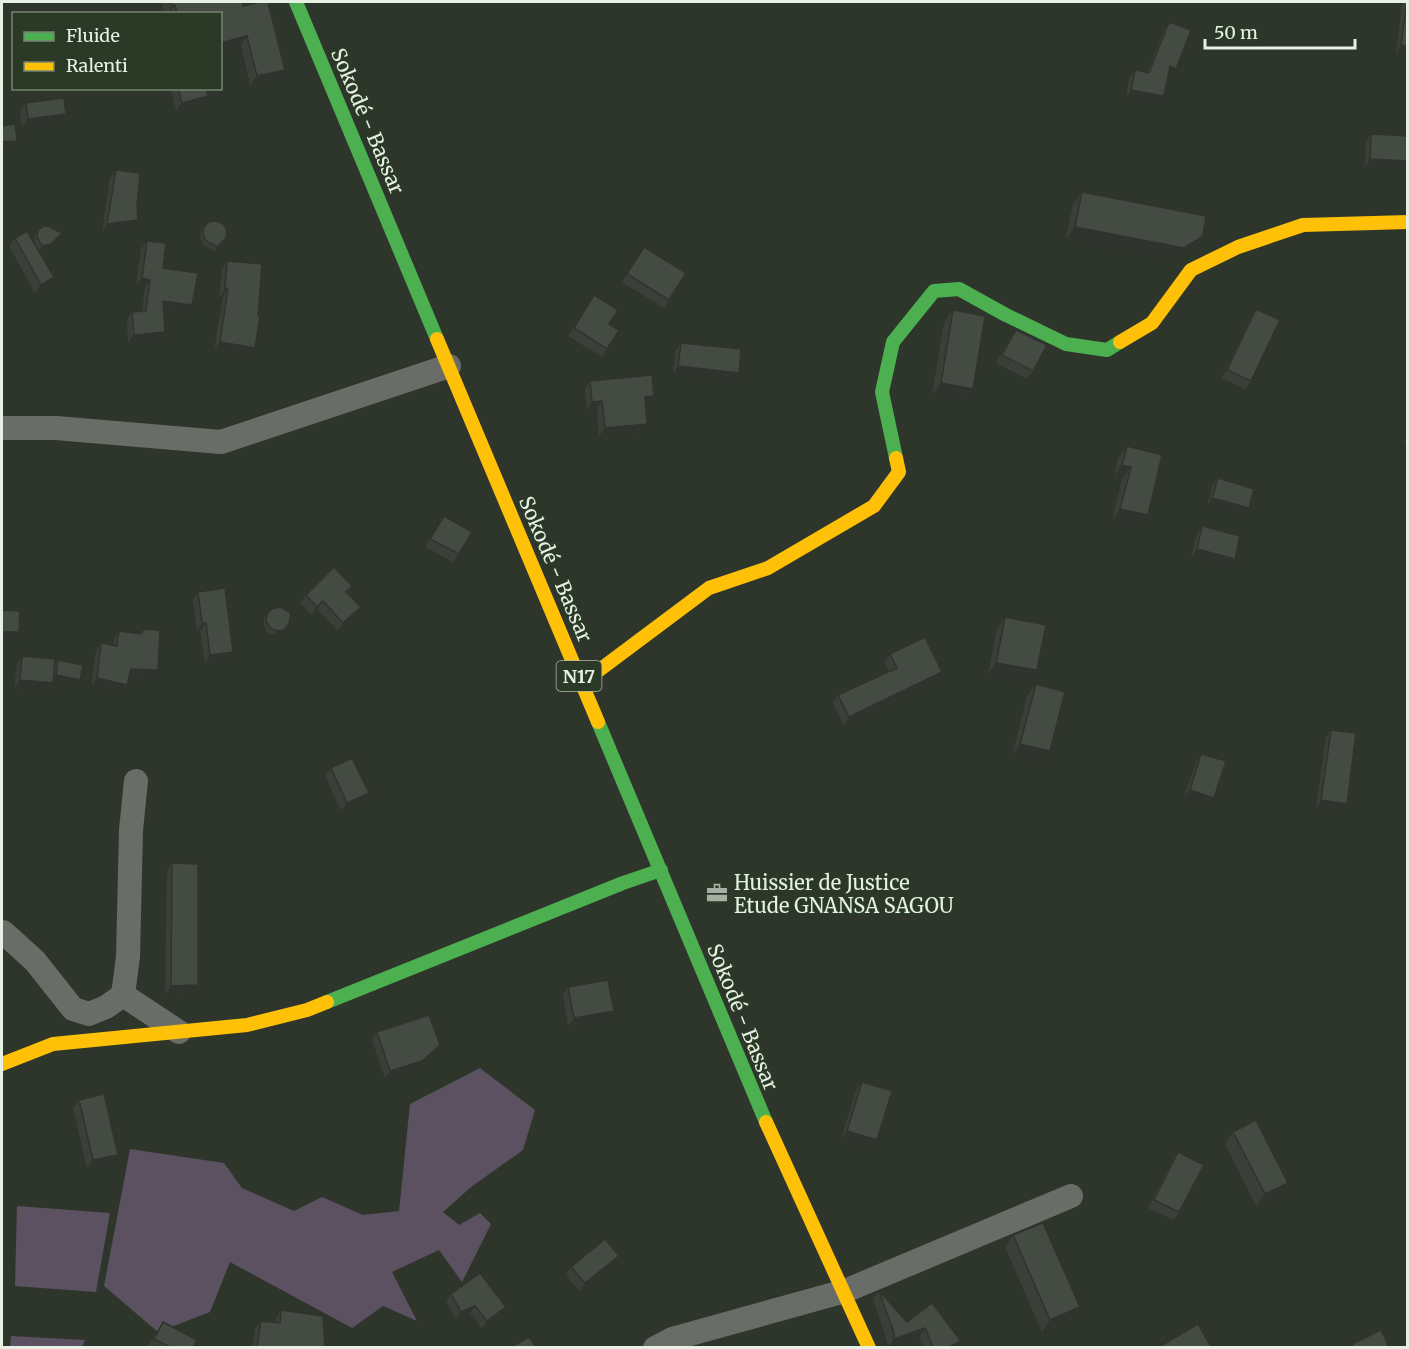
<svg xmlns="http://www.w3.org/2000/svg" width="1409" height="1349" viewBox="0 0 1409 1349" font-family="Merriweather,serif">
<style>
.green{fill:#5b5161}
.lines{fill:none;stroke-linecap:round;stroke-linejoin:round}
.street{stroke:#6a6d67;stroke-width:24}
.fast{stroke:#4caf50;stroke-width:14}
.slow{stroke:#ffc107;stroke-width:14}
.wall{fill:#3a4039}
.shaded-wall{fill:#30342e}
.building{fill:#444b42;stroke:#30342e;stroke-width:1.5}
.labels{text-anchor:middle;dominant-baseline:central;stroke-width:4.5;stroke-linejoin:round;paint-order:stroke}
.shield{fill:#2b3a27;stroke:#aeb9ab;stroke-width:1.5}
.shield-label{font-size:18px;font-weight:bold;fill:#e6f0e3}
.street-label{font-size:20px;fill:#e6f0e3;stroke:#2b3a27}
.poi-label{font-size:20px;fill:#e6f0e3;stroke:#2b3a27;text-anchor:start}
</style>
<rect width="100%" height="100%" fill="#2e362b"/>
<g class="green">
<path d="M480,1068L535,1110L523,1150L471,1187L443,1212L459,1225L480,1213L491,1224L462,1282L439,1250L392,1272L417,1321L383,1306L352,1328L230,1262L210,1312L158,1332L104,1286L130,1149L224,1163L242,1188L294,1211L322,1197L363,1215L399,1211L410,1104Z"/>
<path d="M17,1206L110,1213L96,1292L15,1286Z"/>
<path d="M11,1336L85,1340L82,1347H10Z"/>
</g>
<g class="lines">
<g class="street">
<path d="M2,428H56L221,442L449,366"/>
<path d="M3,932L35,961L73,1009L89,1014L106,1007L123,995L179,1032"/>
<path d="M123,995L128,957L131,830L136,781"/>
<path d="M655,1348L672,1339L845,1291L1071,1196"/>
</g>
<g class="fast">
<path d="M296,2L437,339"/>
<path d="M896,458L882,392L893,342L934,291L959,289L1006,315L1066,344L1107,350L1120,342"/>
<path d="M598,722L766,1122"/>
<path d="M327,1002L623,883L661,870"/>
</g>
<g class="slow">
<path d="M437,339L598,722"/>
<path d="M1120,342L1152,323L1191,270L1238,247L1303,225L1408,222"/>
<path d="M582,683L709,588L768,568L874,506L899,472L896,458"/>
<path d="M2,1064L53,1044L247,1025L307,1010L327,1002"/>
<path d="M766,1122L869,1348"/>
</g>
</g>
<g class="wall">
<path d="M161,2H242L243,6L285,70L279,79L250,85L241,45L220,14H165Z"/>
<path d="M1403,2H1407V55L1396,53L1402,4Z"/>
<path d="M1169,22L1170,77L1168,76L1159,104L1126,98L1129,78L1135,70L1147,73L1164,30Z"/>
<path d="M171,88H206L208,96L202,104L176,111Z"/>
<path d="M26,103L66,114L60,122L22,127L20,111Z"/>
<path d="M1371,134L1407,136L1365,167L1366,142Z"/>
<path d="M116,170L137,205L138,220L133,228L102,232L110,178Z"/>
<path d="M1082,192L1194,247L1175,260L1066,239L1073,204Z"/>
<path d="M204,227L223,242L214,251L204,245L200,239L201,231Z"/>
<path d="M38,231L62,233L48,248L39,250L34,241L35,235Z"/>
<path d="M15,238L48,285L35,293L9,246Z"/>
<path d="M147,241L187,313L163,310L159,340L128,343L127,320L132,312L142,311L145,288L136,286L141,249Z"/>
<path d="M639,255L669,300L664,308L622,282Z"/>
<path d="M227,261L255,348L250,356L214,350L223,297H219L222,269Z"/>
<path d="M594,295L609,324L607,349L602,357L568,336Z"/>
<path d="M1256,309L1251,381L1245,389L1222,378L1251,317Z"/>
<path d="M953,310L973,389L965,400L932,395L944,322Z"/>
<path d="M1016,330L1033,371L1027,379L996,363L1010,338Z"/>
<path d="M681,343L739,373L733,381L673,374L675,351Z"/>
<path d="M590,381L648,404L646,405L647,424L642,432L599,436L597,409L587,410L585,389Z"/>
<path d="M1407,436V444L1404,442Z"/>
<path d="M1127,446L1162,455L1139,527L1112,521L1122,479L1114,476L1118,458Z"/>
<path d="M1218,478L1249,508L1243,516L1207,506L1212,486Z"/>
<path d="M444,516L459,554L453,562L425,547Z"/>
<path d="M1202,526L1229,567L1191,557L1197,534Z"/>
<path d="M352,586L348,593L355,615L338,631L317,609L311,615L300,603L306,595Z"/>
<path d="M198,592L233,652L228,660L205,663L200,631H197L193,600Z"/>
<path d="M267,614L289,624L281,634L274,635L267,632L264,625V618Z"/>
<path d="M1005,617L1037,670L1029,682L988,674L997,629Z"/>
<path d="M143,629L153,678L129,677L127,685L122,693L91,686L96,651L101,643L113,645L114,639L119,631L139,634Z"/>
<path d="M890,654L937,680L843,725L833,703L838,695L889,671L884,662Z"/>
<path d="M22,656L54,671L55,664L58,660L80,680L77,684L53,679L47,691L14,688L17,664Z"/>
<path d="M1036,684L1041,763L1012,756L1027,696Z"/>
<path d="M1331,730L1341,812L1316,808L1326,738Z"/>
<path d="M1201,754L1209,806L1184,798L1196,762Z"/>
<path d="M331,768L363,801L341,811L325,776Z"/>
<path d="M172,863L198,985L192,993L165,994L167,871Z"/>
<path d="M568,987L608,1019L568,1026L563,995Z"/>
<path d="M377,1032L440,1045L434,1053L416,1069L385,1079L372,1040Z"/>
<path d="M862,1082L871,1148L841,1139L856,1090Z"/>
<path d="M79,1100L112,1163L87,1168L73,1108Z"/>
<path d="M1233,1132L1280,1195L1256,1206L1225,1144Z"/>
<path d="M1178,1152L1179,1212L1174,1220L1148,1208L1173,1160Z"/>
<path d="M1013,1235L1080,1307L1072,1319L1042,1332L1005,1247Z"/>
<path d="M619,1256L613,1264L579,1291L566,1275L571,1267Z"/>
<path d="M879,1291L907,1322L932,1303L957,1347H923L919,1337L887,1347V1342L873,1299Z"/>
<path d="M451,1294L506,1307L501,1315L482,1328L470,1313L456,1320L446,1301Z"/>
<path d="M281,1310L325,1347H253L255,1329L261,1321L275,1323L276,1318Z"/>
<path d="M163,1322L193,1347H148L158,1330Z"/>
</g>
<g class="shaded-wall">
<path d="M175,5L169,14H167L172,6Z"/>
<path d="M247,36L241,45L220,50V43Z"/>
<path d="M1401,45L1407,46V55L1396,53Z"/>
<path d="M1170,66L1176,69L1170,77L1164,74Z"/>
<path d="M285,70L279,79L250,85L257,76Z"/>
<path d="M1131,90L1164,96L1159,104L1126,98Z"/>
<path d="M208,96L202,104L176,111L182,103Z"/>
<path d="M66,114L60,122L22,127L28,119Z"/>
<path d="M17,141L11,149H2V142Z"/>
<path d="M1370,159L1407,161V169L1365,167Z"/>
<path d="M138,220L133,228L102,232L107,224Z"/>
<path d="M1075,227L1203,236L1194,247L1175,260L1066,239Z"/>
<path d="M62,233L48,248L39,250L42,246Z"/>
<path d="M54,277L48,285L35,293L41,285Z"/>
<path d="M142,278L150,280L145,288L136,286Z"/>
<path d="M225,289H228L223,297H219Z"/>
<path d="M163,301L192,305L187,313L157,309Z"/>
<path d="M165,332L159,340L128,343L134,335Z"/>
<path d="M220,342L255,348L250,356L214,350Z"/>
<path d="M678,366L739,373L733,381L673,374Z"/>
<path d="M941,383L973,389L965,400L932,395Z"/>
<path d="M654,396L648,404L639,405L645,397Z"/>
<path d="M602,401L597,409L587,410L592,402Z"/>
<path d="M647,424L642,432L599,436L605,428Z"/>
<path d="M1122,465L1131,467L1122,479L1114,476Z"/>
<path d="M1212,498L1249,508L1243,516L1207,506Z"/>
<path d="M1120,509L1148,515L1139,527L1112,521Z"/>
<path d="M1197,549L1235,559L1229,567L1191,557Z"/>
<path d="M323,601L317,609L311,615L317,607Z"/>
<path d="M361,607L355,615L338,631L343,623Z"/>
<path d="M202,623H206L200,631H197Z"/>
<path d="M289,624L281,634L274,635L277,631Z"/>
<path d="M2,632H19L13,640H2Z"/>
<path d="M233,652L228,660L205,663L210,655Z"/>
<path d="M996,663L1037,670L1029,682L988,674Z"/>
<path d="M131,669L158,670L153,678L125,677Z"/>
<path d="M942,672L937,680L843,725L849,717Z"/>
<path d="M56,675L80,680L77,684L53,679Z"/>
<path d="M97,678L127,685L122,693L91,686Z"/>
<path d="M20,680L53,683L47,691L14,688Z"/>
<path d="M1020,744L1050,751L1041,763L1012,756Z"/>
<path d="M1190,790L1214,798L1209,806L1184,798Z"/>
<path d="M369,793L363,801L341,811L347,803Z"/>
<path d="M1321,800L1347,804L1341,812L1316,808Z"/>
<path d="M198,985L192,993L165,994L171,986Z"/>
<path d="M614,1011L608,1019L568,1026L574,1018Z"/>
<path d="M440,1045L434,1053L416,1069L385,1079L390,1071Z"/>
<path d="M847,1131L877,1140L871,1148L841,1139Z"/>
<path d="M118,1155L112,1163L87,1168L93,1160Z"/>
<path d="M1288,1183L1280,1195L1256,1206L1265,1194Z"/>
<path d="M619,1256L613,1264L579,1291L585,1283Z"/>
<path d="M475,1306L470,1313L456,1320L461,1312Z"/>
<path d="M506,1307L501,1315L482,1328L487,1321Z"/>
<path d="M1080,1307L1072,1319L1042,1332L1050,1320Z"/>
<path d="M925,1328L919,1337L888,1347L894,1339Z"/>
<path d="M961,1341L957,1347H949Z"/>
</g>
<g class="building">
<path d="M170,2H242L243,6L260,2H268L285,70L257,76L247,36L220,43V14H177L175,5L172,6Z"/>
<path d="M1407,2V46L1401,45Z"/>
<path d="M1169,22L1191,30L1176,69L1170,66L1164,96L1131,90L1135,70L1149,73Z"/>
<path d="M178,88H206L208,96L182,103Z"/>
<path d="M64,98L66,114L28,119L26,103Z"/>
<path d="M15,124L17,141L2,142V126Z"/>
<path d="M1371,134L1407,136V161L1370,159Z"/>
<path d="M116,170L140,173L137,205L138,220L107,224Z"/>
<path d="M1082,192L1206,216L1203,236L1184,248L1075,227Z"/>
<path d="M217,221L223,224L227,231L226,238L217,247L206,241L203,235L204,227L209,222Z"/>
<path d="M48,226L62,233L51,244L42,246L37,237L38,231L42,227Z"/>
<path d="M27,231L54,277L41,285L15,238Z"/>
<path d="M147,241L166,243L163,268L198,273L192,305L163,301L165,332L134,335L132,312L146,311L150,280L142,278Z"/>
<path d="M644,247L686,273L669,300L627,274Z"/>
<path d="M227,261L262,264L258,316H260L255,348L220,342L228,289H225Z"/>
<path d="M594,295L618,310L609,324L619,330L607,349L574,328Z"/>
<path d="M1256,309L1280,320L1251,381L1227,370Z"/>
<path d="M953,310L985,316L973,389L941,383Z"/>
<path d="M1016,330L1047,345L1033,371L1002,355Z"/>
<path d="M681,343L741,349L739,373L678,366Z"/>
<path d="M652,375L654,396L645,397L647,424L605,428L602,401L592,402L590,381Z"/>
<path d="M1127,446L1162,455L1148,515L1120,509L1131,467L1122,465Z"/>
<path d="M1218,478L1254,489L1249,508L1212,498Z"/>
<path d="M444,516L472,532L459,554L430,539Z"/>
<path d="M1202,526L1240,536L1235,559L1197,549Z"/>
<path d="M334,567L352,586L346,592L361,607L343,623L323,601L317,607L306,595Z"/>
<path d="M225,588L233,652L210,655L206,623H202L198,592Z"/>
<path d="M280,607L291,613L289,624L284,630L277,631L270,628L266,621L267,614L272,609Z"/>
<path d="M2,610L20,611L19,632H2Z"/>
<path d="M1005,617L1046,625L1037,670L996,663Z"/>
<path d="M143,629L160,630L158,670L131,669L127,685L97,678L101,643L117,646L119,631L142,634Z"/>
<path d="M925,637L942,672L849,717L838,695L897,668L890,654Z"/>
<path d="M22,656L55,659L53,683L20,680Z"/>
<path d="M58,660L83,665L80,680L56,675Z"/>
<path d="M1036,684L1065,692L1050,751L1020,744Z"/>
<path d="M1331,730L1356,733L1347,804L1321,800Z"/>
<path d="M1201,754L1226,761L1214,798L1190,790Z"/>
<path d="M352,758L369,793L347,803L331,768Z"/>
<path d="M172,863L198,864V985L171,986Z"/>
<path d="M608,980L614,1011L574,1018L568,987Z"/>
<path d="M429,1015L440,1045L422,1061L390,1071L377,1032Z"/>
<path d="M862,1082L892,1091L877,1140L847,1131Z"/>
<path d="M104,1094L118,1155L93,1160L79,1100Z"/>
<path d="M1256,1120L1288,1183L1265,1194L1233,1132Z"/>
<path d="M1178,1152L1204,1165L1179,1212L1154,1200Z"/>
<path d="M1043,1223L1080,1307L1050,1320L1013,1235Z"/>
<path d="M605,1239L619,1256L585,1283L571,1267Z"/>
<path d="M480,1273L506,1307L487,1321L475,1306L461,1312L451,1294Z"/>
<path d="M879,1291L907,1322L932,1303L961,1341L951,1346L952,1347H933L925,1328L894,1339V1333Z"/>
<path d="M281,1310L323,1316L325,1347H257L261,1321L280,1323Z"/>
<path d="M163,1322L197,1340L193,1347H170L154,1339Z"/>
<path d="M1198,1324L1211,1347H1159Z"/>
<path d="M1381,1330L1386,1340L1388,1347H1349L1353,1345L1352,1344Z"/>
<path d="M529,1337L536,1347H511Z"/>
</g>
<defs>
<symbol id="office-bare" viewBox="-9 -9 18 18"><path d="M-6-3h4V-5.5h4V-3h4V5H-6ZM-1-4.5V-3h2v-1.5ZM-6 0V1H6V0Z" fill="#a6afa3" stroke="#2b3a27" stroke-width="2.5" paint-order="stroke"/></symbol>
</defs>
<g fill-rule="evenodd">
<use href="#office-bare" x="702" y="878" width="30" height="30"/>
</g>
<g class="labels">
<rect class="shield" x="556.5" y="661" width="45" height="30" rx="4.5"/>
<g class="shield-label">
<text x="579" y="676">N17</text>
</g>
<g class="street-label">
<text transform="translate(368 121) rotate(67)">Sokodé - Bassar</text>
<text transform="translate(556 569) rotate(67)">Sokodé - Bassar</text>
<text transform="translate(743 1017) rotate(68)">Sokodé - Bassar</text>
</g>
<g class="poi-label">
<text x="734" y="882">Huissier de Justice<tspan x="734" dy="23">Etude GNANSA SAGOU</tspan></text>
</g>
</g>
<rect width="1409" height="1349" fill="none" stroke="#e6f0e3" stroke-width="6"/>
<rect x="12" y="12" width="210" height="78" fill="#2b3a27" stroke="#768372" stroke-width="1.5"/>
<rect x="24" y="32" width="30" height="9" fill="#4caf50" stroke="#768372" stroke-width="1.5"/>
<text x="66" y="42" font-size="18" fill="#e6f0e3">Fluide</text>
<rect x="24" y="62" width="30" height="9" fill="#ffc107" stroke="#768372" stroke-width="1.5"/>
<text x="66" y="72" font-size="18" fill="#e6f0e3">Ralenti</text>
<path d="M1205 39v9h150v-9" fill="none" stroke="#e6f0e3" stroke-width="3"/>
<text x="1214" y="39" font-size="18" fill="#e6f0e3" stroke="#2b3a27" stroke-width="4.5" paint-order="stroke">50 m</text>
</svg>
